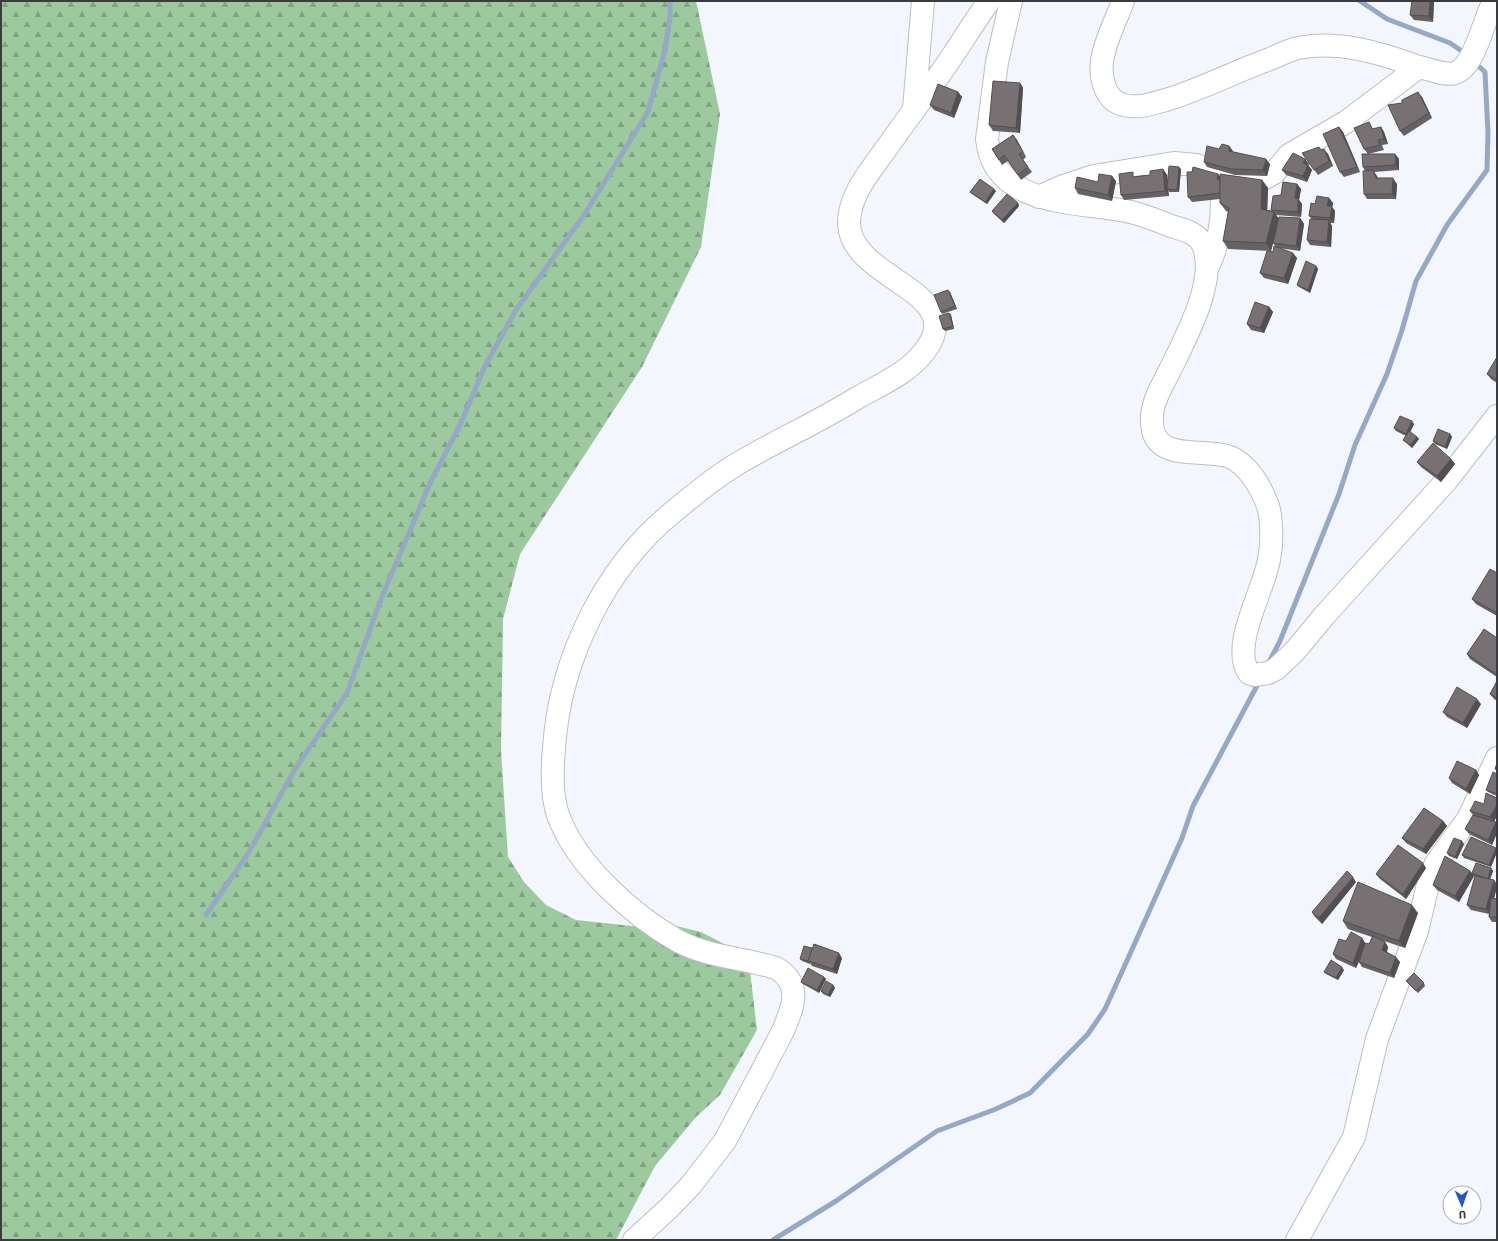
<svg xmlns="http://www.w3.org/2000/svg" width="1498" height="1241" viewBox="0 0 1498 1241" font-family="Signika,sans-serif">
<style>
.forest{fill:url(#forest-firs)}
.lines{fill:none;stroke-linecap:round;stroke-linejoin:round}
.stream{stroke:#96a8c5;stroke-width:5}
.minor-casing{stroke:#bcbec4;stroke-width:24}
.minor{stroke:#fff;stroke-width:22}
.wall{fill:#666164}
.shaded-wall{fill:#534f51}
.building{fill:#777174;stroke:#534f51}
</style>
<defs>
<pattern id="forest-firs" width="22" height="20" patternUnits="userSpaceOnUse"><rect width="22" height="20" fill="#9cc99d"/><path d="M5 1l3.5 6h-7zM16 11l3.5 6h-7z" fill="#80a481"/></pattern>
</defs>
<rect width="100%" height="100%" fill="#f3f6fc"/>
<path class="forest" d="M1,1H696L720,114L701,247L642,367L520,554L503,619L501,751L508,857L524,882L546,905L576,920L641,927L672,925L701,932L730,947L750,971L757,1030L720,1095L696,1117L655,1166L616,1240H1Z"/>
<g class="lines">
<g class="stream">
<path d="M1360,1L1387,19L1450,43L1466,54"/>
<path d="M1268,664L1280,641L1339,494L1355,445L1387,374L1402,330L1416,281L1447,225L1487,170L1488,133L1485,72L1473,61"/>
<path d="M206,915L249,852L295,769L347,693L381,599L431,481L460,425L485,366L516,310L584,215L648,112L665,50L670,18V1"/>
<path d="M773,1240L836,1201L937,1131L996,1109L1030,1093L1088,1034L1105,1009L1130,954L1182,838L1193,806L1260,680"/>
</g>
<defs>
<g id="minor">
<path d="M1011,1L997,62L987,139C994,207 1076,201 1126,211C1142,214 1156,220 1171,226C1183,230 1197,232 1203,245C1218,280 1185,339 1170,370C1162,386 1151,403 1152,421C1152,463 1202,448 1227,456C1247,462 1261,487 1268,506C1273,524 1272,551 1267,568C1261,594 1231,648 1249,673L1254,675L1268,673L1276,669L1295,651L1324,616L1447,480L1497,416"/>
<path d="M1123,1C1116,21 1105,40 1102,61C1100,78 1105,101 1124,105C1139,109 1155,103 1169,99C1204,88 1236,71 1270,59C1279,55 1289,50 1298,48C1339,40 1381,53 1419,67"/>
<path d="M914,109L923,1"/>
<path d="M1039,197L1061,187L1094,176L1174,163L1196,165L1223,175L1265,178L1274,173L1289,155L1346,122L1419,67C1429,69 1445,76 1455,73C1475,67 1484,18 1494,1"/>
<path d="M1207,268C1218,247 1222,226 1222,202"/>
<path d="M634,1240L669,1208L691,1185L725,1141L783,1031C793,1007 803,984 776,968C744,958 708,957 678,941C632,915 576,865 558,815C551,795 552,770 554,748C560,660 604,568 673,512C692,496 712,480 732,467C773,442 817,423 857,398C880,385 908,373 924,352C972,290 850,281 849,223C849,194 872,169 888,146C905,122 923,98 940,74C957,50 972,25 989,1"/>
<path d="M1297,1240L1354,1137L1377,1039L1417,931L1430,876L1436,863L1468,819L1497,758"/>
</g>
</defs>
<use href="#minor" class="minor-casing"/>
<use href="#minor" class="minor"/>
</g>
<g class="wall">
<path d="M1434,1L1433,22L1414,20L1410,15Z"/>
<path d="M1020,83L1023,88L1020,133L993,131L989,125Z"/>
<path d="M958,92L962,97L954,118L934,110L930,105Z"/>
<path d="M1422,97L1432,118L1404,136L1400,131L1402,103Z"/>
<path d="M1369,122L1373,129L1381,127L1384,132L1388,144L1382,145L1384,150L1368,154L1364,149Z"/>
<path d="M1339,127L1343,132L1360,172L1344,177L1340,172Z"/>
<path d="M1013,135L1017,140L1026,157L1023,160L1032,172L1021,180L1008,161L1002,165L992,149Z"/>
<path d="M1229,146L1233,152L1270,164L1267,176L1235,175L1207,167L1204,162L1219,149Z"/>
<path d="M1321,150L1328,154L1333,166L1318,175L1302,153Z"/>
<path d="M1395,154L1399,159V170L1374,172L1378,178L1397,184L1396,199H1367L1364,194L1365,171L1363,167Z"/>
<path d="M1309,164L1308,165L1312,170L1307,182L1286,175L1282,170Z"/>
<path d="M1163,169L1167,175L1168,184L1181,169L1179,192H1169L1168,190L1169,196L1124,200L1121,195L1135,176L1150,175Z"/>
<path d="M1218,174L1220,178L1262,180L1268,188L1267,210L1272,211L1271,210L1281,195L1297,184L1301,189L1299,200L1302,204L1301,217L1276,215L1278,218H1300L1304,224L1300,251L1278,248L1297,258L1288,284L1264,278L1260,273L1276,247L1273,243L1271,251L1228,249L1223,241L1228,212L1226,211L1220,203V199L1192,202L1188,197Z"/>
<path d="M1116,181L1112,201L1078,194L1075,188Z"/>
<path d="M996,191L987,204L972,194L970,192Z"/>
<path d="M1329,198L1333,203L1332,207L1335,211L1334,223H1330L1332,226L1331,247L1310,245L1307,240L1312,219L1309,216Z"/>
<path d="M1018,203L1019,206L1004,223L994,214L992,211Z"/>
<path d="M1316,266L1318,269L1310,293L1299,287L1297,285Z"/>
<path d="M950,292L957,309L942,314L941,312Z"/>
<path d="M1269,307L1273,312L1264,333L1251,330L1247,324Z"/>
<path d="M949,313L951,315L954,329L945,331L943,329Z"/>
<path d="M1497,357V383L1491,379L1487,374Z"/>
<path d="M1414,424L1410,432L1417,437L1419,439L1412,448L1405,442L1403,440L1406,436L1396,431L1394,428Z"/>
<path d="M1450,434L1452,437L1447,449L1435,444L1433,441Z"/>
<path d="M1451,459L1455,464L1441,482L1421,467L1417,462Z"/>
<path d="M1497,573V616L1476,604L1472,599Z"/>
<path d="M1497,638V677L1470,659L1467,654Z"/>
<path d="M1497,681V701L1494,699L1490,694Z"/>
<path d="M1481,704L1467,728L1447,717L1443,712Z"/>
<path d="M1476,770L1479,775L1470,794L1452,783L1449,778Z"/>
<path d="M1497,774V796L1488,792L1486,790Z"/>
<path d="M1497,798V816L1494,822H1496L1497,824V833L1492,845L1469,834L1465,829L1473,815L1470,811Z"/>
<path d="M1443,821L1447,826L1426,854L1406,843L1402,838Z"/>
<path d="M1464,844L1457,859L1449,856L1447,853Z"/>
<path d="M1496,848L1497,849V852L1491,867L1464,858L1462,855Z"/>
<path d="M1426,868L1406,899L1380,879L1376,874Z"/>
<path d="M1491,868L1493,871L1490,879L1494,880L1497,885L1494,899H1497V922H1492L1489,917V914L1471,910L1467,905L1475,876H1474L1459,902L1437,890L1433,885L1470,871L1472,873Z"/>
<path d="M1356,882L1322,924L1315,917L1312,912Z"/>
<path d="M1418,913L1405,948L1381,940L1385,942L1388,947L1387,952L1400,962L1394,978L1362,967L1359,962L1356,968L1336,959L1333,954L1346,941L1362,938L1365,943L1369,944L1372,937L1348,929L1343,921Z"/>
<path d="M842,958L837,974L812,966L810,963V964L802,961L800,959Z"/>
<path d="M1344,970L1338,980L1326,974L1324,972Z"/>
<path d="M824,977L826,979L819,993L803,984L801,982Z"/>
<path d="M1406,981L1424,983L1425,986L1418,993Z"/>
<path d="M833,985L835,988L830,997L823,994L821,991Z"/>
</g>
<g class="shaded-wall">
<path d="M1430,1H1434L1433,22L1429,16Z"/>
<path d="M1020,83L1023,88L1020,133L1016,128Z"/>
<path d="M958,92L962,97L954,118L951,113Z"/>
<path d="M1418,92L1422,97L1432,118L1429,113Z"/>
<path d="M1339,127L1343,132L1360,172L1357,167Z"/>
<path d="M1381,127L1384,132L1388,144L1384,139Z"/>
<path d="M1013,135L1017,140L1026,157L1023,152Z"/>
<path d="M1229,146L1233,151V156L1229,151Z"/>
<path d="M1324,149L1328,154L1333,166L1329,161Z"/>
<path d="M1395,154L1399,159V170L1396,165Z"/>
<path d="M1266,159L1270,164L1267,176L1263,170Z"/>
<path d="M1305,159L1309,164L1307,168L1303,163Z"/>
<path d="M1308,165L1312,170L1307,182L1303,176Z"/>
<path d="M1179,167L1181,169L1179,192L1177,190Z"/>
<path d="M1163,169L1167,175L1168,189H1167L1168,190L1169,196L1165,191Z"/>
<path d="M1373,170L1377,176L1380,183L1376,178Z"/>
<path d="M1218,174L1222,179L1221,181L1217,179Z"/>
<path d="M1112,176L1116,181L1112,201L1108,195Z"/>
<path d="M1393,178L1397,184L1396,199L1392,194Z"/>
<path d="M1262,180L1268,188L1267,217L1261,209Z"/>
<path d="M1297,184L1301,189L1299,200L1302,204L1301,217L1298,212L1295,198Z"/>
<path d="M994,189L996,191L987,204L985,202Z"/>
<path d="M1329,198L1333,203L1332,207L1335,211L1334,223L1330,218L1327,206Z"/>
<path d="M1018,203L1019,206L1004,223L1002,220Z"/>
<path d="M1274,212L1279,219L1271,251L1266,243Z"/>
<path d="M1300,218L1304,224L1300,251L1296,246Z"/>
<path d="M1329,220L1332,226L1331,247L1327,242Z"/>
<path d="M1293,253L1297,258L1288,284L1284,278Z"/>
<path d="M1316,266L1318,269L1310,293L1308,290Z"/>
<path d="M948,290L950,292L957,309L955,306Z"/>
<path d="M1269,307L1273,312L1264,333L1260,328Z"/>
<path d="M949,313L951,315L954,329L953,326Z"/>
<path d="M1412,421L1414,424L1408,437L1406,434Z"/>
<path d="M1450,434L1452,437L1447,449L1445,447Z"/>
<path d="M1417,437L1419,439L1412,448L1410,445Z"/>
<path d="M1451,459L1455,464L1441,482L1437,476Z"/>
<path d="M1477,699L1481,704L1467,728L1463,723Z"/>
<path d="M1476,770L1479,775L1470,794L1466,789Z"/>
<path d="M1497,805V816L1493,822L1490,817Z"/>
<path d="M1443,821L1447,826L1426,854L1423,849Z"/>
<path d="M1496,822L1497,824V833L1492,845L1488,840Z"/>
<path d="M1462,841L1464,844L1457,859L1455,857Z"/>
<path d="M1496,848L1497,849V852L1491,867L1489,865Z"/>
<path d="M1423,863L1426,868L1406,899L1403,894Z"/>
<path d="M1491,868L1493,871L1489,882L1488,879Z"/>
<path d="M1470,871L1474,876L1459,902L1455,896Z"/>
<path d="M1353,877L1356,882L1322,924L1319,918Z"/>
<path d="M1494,880L1497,885V887L1490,914L1486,909Z"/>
<path d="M1412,905L1418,913L1405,948L1399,941Z"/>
<path d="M1362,938L1365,943L1356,968L1353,963Z"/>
<path d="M1385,942L1388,947L1386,955L1382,950Z"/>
<path d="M839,953L842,958L837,974L833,969Z"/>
<path d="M1396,957L1400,962L1394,978L1390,973Z"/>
<path d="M1342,967L1344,970L1338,980L1336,978Z"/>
<path d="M824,977L826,979L819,993L817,990Z"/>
<path d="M833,985L835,988L830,997L828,995Z"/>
</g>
<g class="building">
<path d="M1412,1H1430L1429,16L1410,15Z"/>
<path d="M993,81L1020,83L1016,128L989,125Z"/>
<path d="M938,84L958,92L951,113L930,105Z"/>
<path d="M1418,92L1429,113L1400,131L1388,105L1402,103V100Z"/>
<path d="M1369,122L1372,129L1381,127L1384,139L1378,140L1380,145L1364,149L1354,128Z"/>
<path d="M1339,127L1357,167L1340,172L1323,134Z"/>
<path d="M1013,135L1023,152L1019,154L1028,167L1018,175L1004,155L999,160L992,149Z"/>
<path d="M1222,144L1229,146V151L1266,159L1263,170L1231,169L1204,162L1207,146L1219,149Z"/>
<path d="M1319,147L1321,150L1324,149L1329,161L1314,170L1302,153Z"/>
<path d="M1293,153L1305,159L1303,163L1308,165L1303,176L1282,170Z"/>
<path d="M1362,154H1395L1396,165L1363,167Z"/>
<path d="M1169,166L1179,167L1177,190L1167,189Z"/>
<path d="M1193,167L1218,174L1217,179L1220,180V193L1188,197L1187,172H1192Z"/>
<path d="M1163,169L1165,191L1121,195L1119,174L1133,172V177L1150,175V171Z"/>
<path d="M1373,170L1376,178H1393L1392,194H1364L1363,171Z"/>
<path d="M1099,174L1112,176L1108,195L1075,188L1077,177L1098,182Z"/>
<path d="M1220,174L1262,180L1261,209L1274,212L1266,243L1223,241L1229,208L1220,203Z"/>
<path d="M980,179L994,189L985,202L970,192Z"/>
<path d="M1283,182L1297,184L1295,198L1298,199V212L1271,210L1273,196L1281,195Z"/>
<path d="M1007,194L1018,203L1002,220L992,211Z"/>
<path d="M1317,196L1329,198L1327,206H1332L1330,218L1309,216L1311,203L1315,204Z"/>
<path d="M1279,217L1300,218L1296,246L1273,243Z"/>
<path d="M1310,219L1329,220L1327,242L1307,240Z"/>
<path d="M1274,246L1293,253L1284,278L1260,273L1267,251L1273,252Z"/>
<path d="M1306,261L1316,266L1308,290L1297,285Z"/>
<path d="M948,290L955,306L941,312L934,295Z"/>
<path d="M1255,302L1269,307L1260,328L1247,324Z"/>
<path d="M949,313L953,326L943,329L939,316Z"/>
<path d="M1497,357V380L1487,374Z"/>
<path d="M1400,416L1412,421L1406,434L1394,428Z"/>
<path d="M1438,429L1450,434L1445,447L1433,441Z"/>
<path d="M1409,431L1417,437L1410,445L1403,440Z"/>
<path d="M1433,443L1451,459L1437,476L1417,462Z"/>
<path d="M1490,569L1497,573V613L1472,599Z"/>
<path d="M1484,629L1497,638V672L1496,674L1467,654Z"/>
<path d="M1497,681V698L1490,694Z"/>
<path d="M1457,687L1477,699L1463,723L1443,712Z"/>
<path d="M1457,761L1476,770L1466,789L1449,778Z"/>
<path d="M1497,763V770L1495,769Z"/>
<path d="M1493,772L1497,774V794L1486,790Z"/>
<path d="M1486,793L1497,798V805L1490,817L1470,811L1475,801L1484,804Z"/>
<path d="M1424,808L1443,821L1423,849L1402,838Z"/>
<path d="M1473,815L1496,822L1488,840L1465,829Z"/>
<path d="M1471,837L1496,848L1489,865L1462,855Z"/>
<path d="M1454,838L1462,841L1455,857L1447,853Z"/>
<path d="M1398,845L1423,863L1403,894L1376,874Z"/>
<path d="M1445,856L1470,871L1455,896L1433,885Z"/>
<path d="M1476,863L1491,868L1488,879L1472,873Z"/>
<path d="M1347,871L1353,877L1319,918L1312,912Z"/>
<path d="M1475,876L1494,880L1486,909L1467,905Z"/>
<path d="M1358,882L1412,905L1399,941L1343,921Z"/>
<path d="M1491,898L1497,899V917H1489Z"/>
<path d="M1351,932L1362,938L1353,963L1333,954L1339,939L1346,941Z"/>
<path d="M1373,936L1385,942L1382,950L1396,957L1390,973L1359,962L1365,943L1369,944Z"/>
<path d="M814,944L839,953L833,969L808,961Z"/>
<path d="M804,946L812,948L808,961L800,959Z"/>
<path d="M1331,960L1342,967L1336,978L1324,972Z"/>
<path d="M808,968L824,977L817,990L801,982Z"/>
<path d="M1414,973L1424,983L1416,991L1406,981Z"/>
<path d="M826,981L833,985L828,995L821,991Z"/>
</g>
<rect width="1498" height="1241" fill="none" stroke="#3a3b3e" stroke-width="4"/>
<g transform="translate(1462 1205) rotate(178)"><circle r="19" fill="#ffffff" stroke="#b0b1b2"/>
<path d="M0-3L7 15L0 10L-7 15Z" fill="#2655c3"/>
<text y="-6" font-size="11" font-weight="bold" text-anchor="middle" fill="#3a3b3e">U</text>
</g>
</svg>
